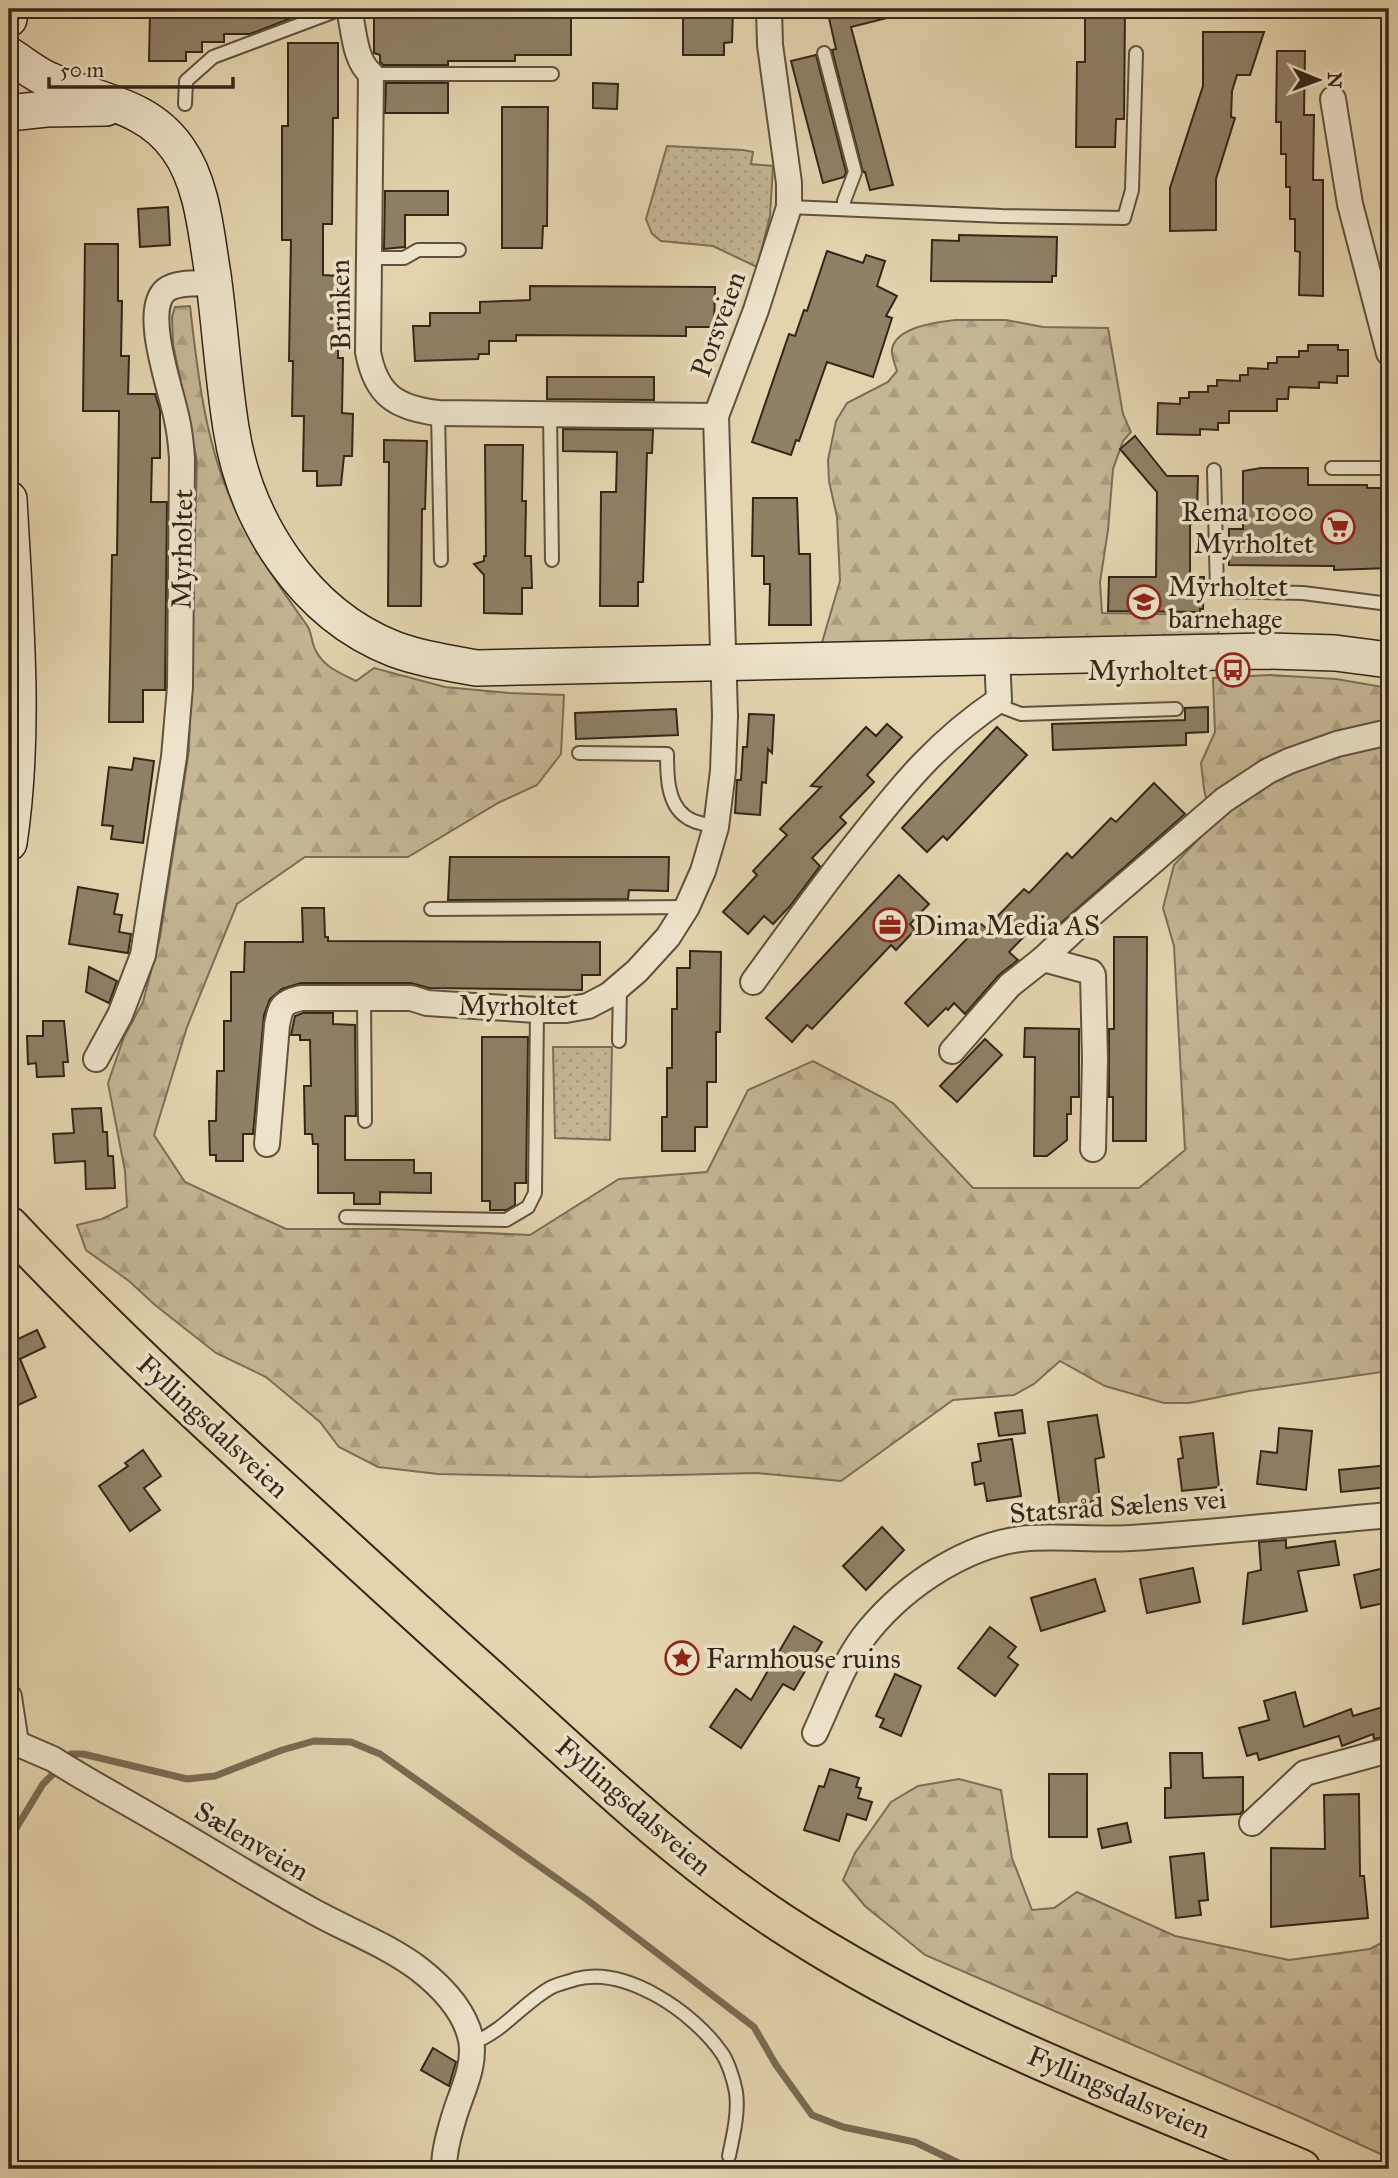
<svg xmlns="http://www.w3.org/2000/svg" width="1398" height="2178" viewBox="0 0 1398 2178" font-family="'IM FELL Great Primer',serif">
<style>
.grass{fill:url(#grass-dots);stroke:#7c6e56;stroke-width:2}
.forest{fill:url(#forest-firs);stroke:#7c6e56;stroke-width:2}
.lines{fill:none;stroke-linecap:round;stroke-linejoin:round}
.stream{stroke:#7a6b53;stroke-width:7}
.building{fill:#8f8066;stroke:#342618;stroke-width:2}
.lane-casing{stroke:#60523e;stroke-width:16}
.street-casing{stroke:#60523e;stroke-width:28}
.secondary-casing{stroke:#342618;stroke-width:38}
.primary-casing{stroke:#342618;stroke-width:42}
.lane{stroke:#ede3ca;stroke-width:12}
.street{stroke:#ede3ca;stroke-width:24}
.secondary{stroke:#ede3ca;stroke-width:35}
.primary{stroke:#e3d4ae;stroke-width:38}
.labels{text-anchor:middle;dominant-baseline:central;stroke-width:7;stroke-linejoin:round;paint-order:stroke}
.street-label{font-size:28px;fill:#342618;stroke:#ede3ca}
.poi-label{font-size:28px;fill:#342618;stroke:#ede3ca;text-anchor:start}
</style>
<defs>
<pattern id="grass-dots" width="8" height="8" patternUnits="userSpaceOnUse" patternTransform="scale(1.75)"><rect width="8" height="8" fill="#c5b694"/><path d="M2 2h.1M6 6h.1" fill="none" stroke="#aa9c7f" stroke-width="1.8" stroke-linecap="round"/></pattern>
<pattern id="forest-firs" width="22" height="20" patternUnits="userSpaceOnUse" patternTransform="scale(1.75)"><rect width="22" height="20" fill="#c5b694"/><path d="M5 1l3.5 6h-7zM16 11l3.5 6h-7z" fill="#aa9c7f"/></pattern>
</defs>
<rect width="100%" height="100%" fill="#e3d4ae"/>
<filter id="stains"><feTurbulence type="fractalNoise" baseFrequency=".00286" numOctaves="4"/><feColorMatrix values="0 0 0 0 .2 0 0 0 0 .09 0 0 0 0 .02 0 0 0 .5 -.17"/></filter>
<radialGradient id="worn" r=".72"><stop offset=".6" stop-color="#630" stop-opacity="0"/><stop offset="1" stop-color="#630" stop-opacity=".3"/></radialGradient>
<g class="grass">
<path d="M667,146L743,150L753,152L751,164L773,166L770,216L757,267L713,246L661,241L652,234L646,219Z"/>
<path d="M553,1047H612L610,1140L555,1138Z"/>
</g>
<g class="forest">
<path d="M190,306C197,368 204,432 227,490C246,539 276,582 306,624C312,631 311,641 315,649C323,667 340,673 356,681L374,668L445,687L509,693L564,695L561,754L537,785L498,803L408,857H305L237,904L187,1027L154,1135L185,1182L286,1229H393L530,1235L619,1179L707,1172L748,1090L813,1061L893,1103L973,1188H1139L1185,1150L1174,946L1163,908L1174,865L1212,825L1204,789L1201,763L1215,732L1213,678L1270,675L1336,679L1389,688V1086C1384,1118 1376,1153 1389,1183V1371L1249,1391L1189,1403H1164L1105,1386L1060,1361L1034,1384L1014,1395L953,1400L841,1481L757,1473L586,1477L438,1474L378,1467L339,1447L320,1422L266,1377L216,1353L155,1305L129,1281L86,1250L77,1225L102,1219L127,1207L125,1171L108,1083L124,1037L143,1002L160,937L189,750L197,461L173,344L172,317L175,307Z"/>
<path d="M955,320H1006L1043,327L1108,328L1123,414L1131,432L1123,441L1113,469L1108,530L1100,582L1102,613L1210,615L1219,621L1218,635L821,646L840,581L837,517L829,481L828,460L836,421L847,403L888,382L897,371C895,365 891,355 892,349C896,327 937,322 955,320Z"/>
<path d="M959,1779L1001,1790L1012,1858L1032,1910L1054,1908L1077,1892L1175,1936L1289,1960L1370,1949L1389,1939V2158L1300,2117L925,1955L865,1906L843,1880L855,1853L891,1802L918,1786Z"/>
</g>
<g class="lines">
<g class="stream">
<path d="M66,1760L71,1754H83L187,1779L215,1776L282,1750L314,1741L351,1742L380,1754L586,1899L754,2027L776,2065L812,2115L843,2127L915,2142L971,2169"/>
<path d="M9,1840L43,1784L58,1769"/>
</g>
</g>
<g class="building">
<path d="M199,9H302V14L250,34H224V42H202V52H186V61H149L150,12L199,13Z"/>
<path d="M512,9H571V55H515V61H448V65H383L380,62V55L374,53V14H430L429,11H512Z"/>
<path d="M683,9H733L732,42L724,43V55H683Z"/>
<path d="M827,9H894L895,16L851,27L893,185L870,190L865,172H863L832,50L836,49Z"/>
<path d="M1098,9H1125L1124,119H1116L1115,147H1076L1077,62H1085V12H1098Z"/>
<path d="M1203,32H1264L1250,75H1237L1232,91L1231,117L1235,118L1216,179V230L1170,231V188L1203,86Z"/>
<path d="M288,43H338V118H333L332,224H323V275L339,276L338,358H343L342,413L353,414L352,456H344L341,485L317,486V471H303L304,416H292L293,361H289L291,240H282V126H288Z"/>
<path d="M1277,51H1305L1304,115H1314L1313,180H1323V296L1299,295L1300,252L1295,251V219H1290V187H1286V154H1281V122H1276Z"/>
<path d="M816,55L846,172L844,177L823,183L791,61Z"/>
<path d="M386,83H448V113H385Z"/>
<path d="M593,83L618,84L617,109L593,108Z"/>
<path d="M502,107H548L547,226H543L542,248H502Z"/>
<path d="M385,191H448V215H405V247L384,249Z"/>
<path d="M168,207L170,245L140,247L138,209Z"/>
<path d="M959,235L1057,237L1056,276H1052V282L931,281L932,240L959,241Z"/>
<path d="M85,244H118V301H122L121,356H129L128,394H155L160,410V458H152L151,502H167L165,686V690H143V722H109L112,555H117L119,411H83Z"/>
<path d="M827,251L863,263L866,255L885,261L877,286L897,296L886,316L892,318L873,377L827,362L799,441L796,440L791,455L752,442L789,334L795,336L804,310L807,311Z"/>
<path d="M530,286L715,287L714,327H686V336L516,335V341H489V354H479L478,359L415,361L413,326H430V313H480V302L530,300Z"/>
<path d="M1308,345H1338V350H1348V376H1337V383L1319,382V388L1289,387L1288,399H1277V411H1229V423H1218V430L1200,429V435L1157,434L1158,403L1180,404V398H1189V392H1208V386H1217V380L1240,381V375H1248V368L1268,369V363H1277V357H1299V351H1308Z"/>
<path d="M547,377H654V400L547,399Z"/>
<path d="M563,429L653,430L652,453H647L643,582H638V606H600L601,492H616L617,452L563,451Z"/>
<path d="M1135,436L1167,476H1198L1197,512L1201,516L1190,525V577H1204L1203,609H1200V612L1108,611L1109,577H1156L1157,492L1120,449Z"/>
<path d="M384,440L427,441L425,509H422L421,606H388L389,462H384Z"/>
<path d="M485,445H523L522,501H526L525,556H531L532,588H522V614L484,613V575L474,564L484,561V556H486Z"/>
<path d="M1261,468H1308V485H1367V488H1389V568L1334,570V566L1229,565V529H1243V471Z"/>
<path d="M753,498H797L799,554H810L811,625H769L770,584H764V556H752Z"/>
<path d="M1208,707V732L1186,733V745L1053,750L1052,724L1185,720V708Z"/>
<path d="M676,709L678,735L576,739L575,713Z"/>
<path d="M749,714L774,715L772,753L768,749L766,783L762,782L760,815L735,813L737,780H741L743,747H747Z"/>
<path d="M887,724L902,737L867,775L874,782L840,817L846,823L812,858L820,866L790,906L773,924L764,916L748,934L723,912L757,875L753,871L787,835L780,829L821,787L811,786L866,727L876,736Z"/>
<path d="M997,727L1027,755L947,840L943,836L927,852L902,828Z"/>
<path d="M134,758L154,761L143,843L111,839L113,826L102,825L109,767L132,770Z"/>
<path d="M1154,783L1185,814L1046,936L1035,925L1009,952L1018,960L999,975L965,1014L954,1003L948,1010L946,1008L928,1026L905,1003L981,924L986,928L1024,889L1029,893L1067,853L1072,858L1111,818L1116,822Z"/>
<path d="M450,857H669L668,891L629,890L628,899L448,900Z"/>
<path d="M899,875L929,904L910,924L915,930L896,950L891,945L812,1029L807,1025L792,1042L766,1018Z"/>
<path d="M78,887L118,894L114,914L122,915L119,932L131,934L128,953L69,944Z"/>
<path d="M302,908H324L325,937H328V941L600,942V975H582V990L429,988L411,983H301L282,989L270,999L264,1015L253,1134H243V1161H216V1155H210L209,1121H216L217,1071H224V1021H231V972H244L245,942H303Z"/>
<path d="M1114,937H1147L1146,1141H1113V1097H1109V1029H1114Z"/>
<path d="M690,951L721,952L720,1032H716V1082H707V1127H695V1151H662V1117H667V1068H672V1009H677V968H690Z"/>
<path d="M89,967L117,981L109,1003L86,992Z"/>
<path d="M303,1013H333V1024L355,1025L356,1116H345V1160H414V1173H431V1193L380,1192V1204H354V1193H318V1144H313L312,1134H305L304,1086H311L310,1040H300V1035H291L295,1016Z"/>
<path d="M43,1021H64L68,1062H63L64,1076L37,1077L36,1063L28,1064L27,1036H43Z"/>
<path d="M1025,1028L1079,1029V1097H1071V1114H1067V1140L1047,1156H1034L1035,1057H1024Z"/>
<path d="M482,1037H528L526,1183H515V1205L506,1210H490V1201H482Z"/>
<path d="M985,1039L1002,1055L957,1102L940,1086Z"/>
<path d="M101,1108L103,1132H107L108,1156H113L115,1188L86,1189L85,1161L55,1163L53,1134L74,1133L72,1109Z"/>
<path d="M37,1330L45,1347L20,1359L36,1397L9,1409V1334L12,1342Z"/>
<path d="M1022,1410L1025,1433L999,1436L995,1413Z"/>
<path d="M1097,1415L1104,1457L1095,1459L1100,1500L1060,1507L1048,1422Z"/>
<path d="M1279,1428L1312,1431L1306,1490L1257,1484L1261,1451L1277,1453Z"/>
<path d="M1213,1433L1219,1487L1182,1491L1178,1459L1183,1458L1180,1437Z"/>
<path d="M1012,1439L1021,1496L987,1501L984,1483L975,1485L972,1463L981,1461L978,1444Z"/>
<path d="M143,1450L161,1476L144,1488L160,1510L130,1531L99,1486L128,1466L125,1463Z"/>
<path d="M1389,1465V1487L1341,1492L1339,1470Z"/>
<path d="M882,1527L904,1550L866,1590L843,1566Z"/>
<path d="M1286,1540V1548L1335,1541L1339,1565L1298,1571L1307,1611L1243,1624L1248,1573L1261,1570L1259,1542Z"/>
<path d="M1389,1567V1602L1361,1608L1354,1575Z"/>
<path d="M1193,1568L1200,1602L1147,1613L1140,1579Z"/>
<path d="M1095,1579L1105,1611L1041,1631L1031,1598Z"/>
<path d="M794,1626L822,1642L794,1690L783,1684L741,1748L710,1727L736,1689L751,1700Z"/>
<path d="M990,1627L1016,1647L1008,1657L1018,1665L995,1696L958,1668Z"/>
<path d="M895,1674L921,1686L901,1736L880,1727L884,1719L876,1716Z"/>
<path d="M1295,1692L1304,1727L1351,1709L1353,1716L1389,1705V1736L1374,1739L1373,1734L1342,1746L1339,1736L1259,1760L1257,1753L1247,1756L1239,1728L1269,1720L1264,1701Z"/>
<path d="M1170,1753H1202L1203,1778L1243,1777V1811L1240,1814L1165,1818V1788H1171Z"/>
<path d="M830,1769L859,1778L856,1787L861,1788L858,1798L872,1802L866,1820L847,1814L839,1841L804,1830L819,1786L824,1787Z"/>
<rect x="1049" y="1774" width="38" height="63"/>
<path d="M1359,1794L1360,1876H1364L1368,1918L1271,1927V1848L1325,1849L1324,1795Z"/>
<path d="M1127,1823L1131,1842L1102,1848L1098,1829Z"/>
<path d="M1204,1853L1208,1900L1199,1901L1201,1915L1176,1918L1170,1857Z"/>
<path d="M433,2048L456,2062L449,2086L421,2070Z"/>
</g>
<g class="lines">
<defs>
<g id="lane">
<path d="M824,53L855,172L844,201V209"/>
<path d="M371,74H552"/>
<path d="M185,104L186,81L213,57L341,9"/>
<path d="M789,207L1002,216L1124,218L1132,190L1136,53"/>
<path d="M368,258H404L418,250H459"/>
<path d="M438,413L441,560"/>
<path d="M550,414L552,560"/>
<path d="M1332,468H1389"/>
<path d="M1214,470L1217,591L1303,593L1389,604"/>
<path d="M999,700L1005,708L1021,714L1176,709"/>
<path d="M579,753L667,754C667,774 667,803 685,816C693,823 706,824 716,827"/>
<path d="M431,909L687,907"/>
<path d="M364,998L365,1121"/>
<path d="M619,1041L620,986"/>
<path d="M346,1217L506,1220L528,1207L535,1193L537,1010"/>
<path d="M472,2043C503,2032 522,2004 550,1988C557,1984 568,1982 576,1979C626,1966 693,2012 721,2052C728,2061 734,2081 736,2092C739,2113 733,2136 729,2156"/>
</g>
<g id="street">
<path d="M349,9C354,29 354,60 371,74L368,352C376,395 396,408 438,413L716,416"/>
<path d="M1333,99L1350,204L1389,353"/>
<path d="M1043,959L1091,972L1093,975L1095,1059L1093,1149"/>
<path d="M753,982C788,934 822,886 859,840C904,783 938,741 999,700L997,657"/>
<path d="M952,1051L1010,985L1043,959L1078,926L1224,800L1268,771L1289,761L1337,744L1389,732"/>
<path d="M96,1059L120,1015L143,955L174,757L180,687L182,458C181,445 180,432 177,420C172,392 141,310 166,290C178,281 200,284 214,283"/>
<path d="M267,1144L277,1025C281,1006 281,1003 301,998H411L427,1003L537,1010H566L588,1006L609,995L637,971L668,937L687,907L703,871L716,827L723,771L725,716L716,416L756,310L789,207V183L770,45L769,9"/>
<path d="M9,1697L16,1743L53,1759C89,1782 127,1802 164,1824C213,1852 261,1883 311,1910C346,1930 386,1944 419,1969C442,1987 465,2010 471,2040C476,2066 461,2093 454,2117C449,2134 444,2151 444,2169"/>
<path d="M815,1733C831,1699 844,1660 869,1630C907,1584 970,1542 1030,1538C1064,1536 1097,1540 1131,1538C1217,1532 1303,1523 1389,1515"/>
<path d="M1252,1823L1305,1773L1389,1750"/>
</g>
<g id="secondary">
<path d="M9,19L10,9"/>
<path d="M9,55C22,63 35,74 49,80C95,101 147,104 178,149C203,184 206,234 213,275C220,326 223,378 231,428C245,521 304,614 394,649C421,659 449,663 477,668L1266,651L1335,653L1389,660"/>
<path d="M9,113L46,109L106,108"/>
<path d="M9,499C15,612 26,730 9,843"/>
</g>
<path id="primary" d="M9,1226C92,1315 181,1398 271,1480C339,1542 407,1605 475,1666C574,1754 669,1849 780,1922C941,2028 1124,2095 1301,2169"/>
</defs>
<use href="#lane" class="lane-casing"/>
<use href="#street" class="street-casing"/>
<use href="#secondary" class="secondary-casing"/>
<use href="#primary" class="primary-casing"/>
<use href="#lane" class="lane"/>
<use href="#street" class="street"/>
<use href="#secondary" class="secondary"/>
<use href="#primary" class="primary"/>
</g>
<defs>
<symbol id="supermarket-ring" viewBox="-11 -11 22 22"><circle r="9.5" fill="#ede3ca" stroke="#8f2418" stroke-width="1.5"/><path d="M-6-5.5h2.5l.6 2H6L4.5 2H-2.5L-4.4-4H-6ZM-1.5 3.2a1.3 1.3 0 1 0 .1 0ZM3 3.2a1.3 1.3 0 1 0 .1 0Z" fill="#8f2418"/></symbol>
<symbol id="school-ring" viewBox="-11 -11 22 22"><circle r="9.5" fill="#ede3ca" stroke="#8f2418" stroke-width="1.5"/><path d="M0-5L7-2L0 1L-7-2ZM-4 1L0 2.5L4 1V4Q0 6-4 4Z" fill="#8f2418"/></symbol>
<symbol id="bus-ring" viewBox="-11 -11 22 22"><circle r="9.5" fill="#ede3ca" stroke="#8f2418" stroke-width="1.5"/><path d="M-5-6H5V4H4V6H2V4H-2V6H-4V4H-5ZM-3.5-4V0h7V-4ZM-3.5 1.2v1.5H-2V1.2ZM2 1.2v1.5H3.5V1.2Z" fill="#8f2418"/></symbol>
<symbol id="office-ring" viewBox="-11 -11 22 22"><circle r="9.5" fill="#ede3ca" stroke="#8f2418" stroke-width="1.5"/><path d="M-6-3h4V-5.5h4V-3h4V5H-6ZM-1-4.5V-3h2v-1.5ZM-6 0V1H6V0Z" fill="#8f2418"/></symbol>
<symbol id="sight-ring" viewBox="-11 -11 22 22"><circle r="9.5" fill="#ede3ca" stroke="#8f2418" stroke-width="1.5"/><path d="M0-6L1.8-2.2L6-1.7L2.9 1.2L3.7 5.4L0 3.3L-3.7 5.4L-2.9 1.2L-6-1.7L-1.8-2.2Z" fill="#8f2418"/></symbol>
</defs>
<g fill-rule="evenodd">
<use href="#supermarket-ring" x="1319" y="508" width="38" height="38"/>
<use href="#school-ring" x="1125" y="583" width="38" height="38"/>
<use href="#bus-ring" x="1214" y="651" width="38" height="38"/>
<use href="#office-ring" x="871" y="906" width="38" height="38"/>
<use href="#sight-ring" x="663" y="1639" width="38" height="38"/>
</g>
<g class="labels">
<g class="street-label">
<text transform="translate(340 305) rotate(-91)">Brinken</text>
<text transform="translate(718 324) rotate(-70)">Porsveien</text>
<text transform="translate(182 549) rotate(-89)">Myrholtet</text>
<text x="518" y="1005">Myrholtet</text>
<text transform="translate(213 1426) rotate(43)">Fyllingsdalsveien</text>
<text transform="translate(1118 1506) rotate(-4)">Statsråd Sælens vei</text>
<text transform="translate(634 1806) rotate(41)">Fyllingsdalsveien</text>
<text transform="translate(252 1841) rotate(31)">Sælenveien</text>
<text transform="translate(1119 2092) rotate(23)">Fyllingsdalsveien</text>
</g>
<g class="poi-label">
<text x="1314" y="511" text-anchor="end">Rema 1000<tspan x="1314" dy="32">Myrholtet</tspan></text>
<text x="1168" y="586">Myrholtet<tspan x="1168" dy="32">barnehage</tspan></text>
<text x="1208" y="670" text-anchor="end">Myrholtet</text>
<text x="914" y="925">Dima Media AS</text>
<text x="706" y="1658">Farmhouse ruins</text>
</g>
</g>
<rect width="1398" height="2178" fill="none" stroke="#e3d4ae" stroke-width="35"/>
<rect x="10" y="10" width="1377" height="2157" fill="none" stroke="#342618" stroke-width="3.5"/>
<rect x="18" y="18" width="1363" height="2143" fill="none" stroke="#342618" stroke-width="2"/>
<g transform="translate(1318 80) rotate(91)" stroke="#ede3ca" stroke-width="5" paint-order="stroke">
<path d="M0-5L12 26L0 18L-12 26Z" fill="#342618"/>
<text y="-10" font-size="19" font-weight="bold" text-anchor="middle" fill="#342618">N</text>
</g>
<path d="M49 77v10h184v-10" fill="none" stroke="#342618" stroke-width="3.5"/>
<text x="60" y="77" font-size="21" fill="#342618" stroke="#ede3ca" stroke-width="5" paint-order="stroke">50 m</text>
<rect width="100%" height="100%" filter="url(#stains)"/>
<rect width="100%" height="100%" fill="url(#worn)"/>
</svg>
